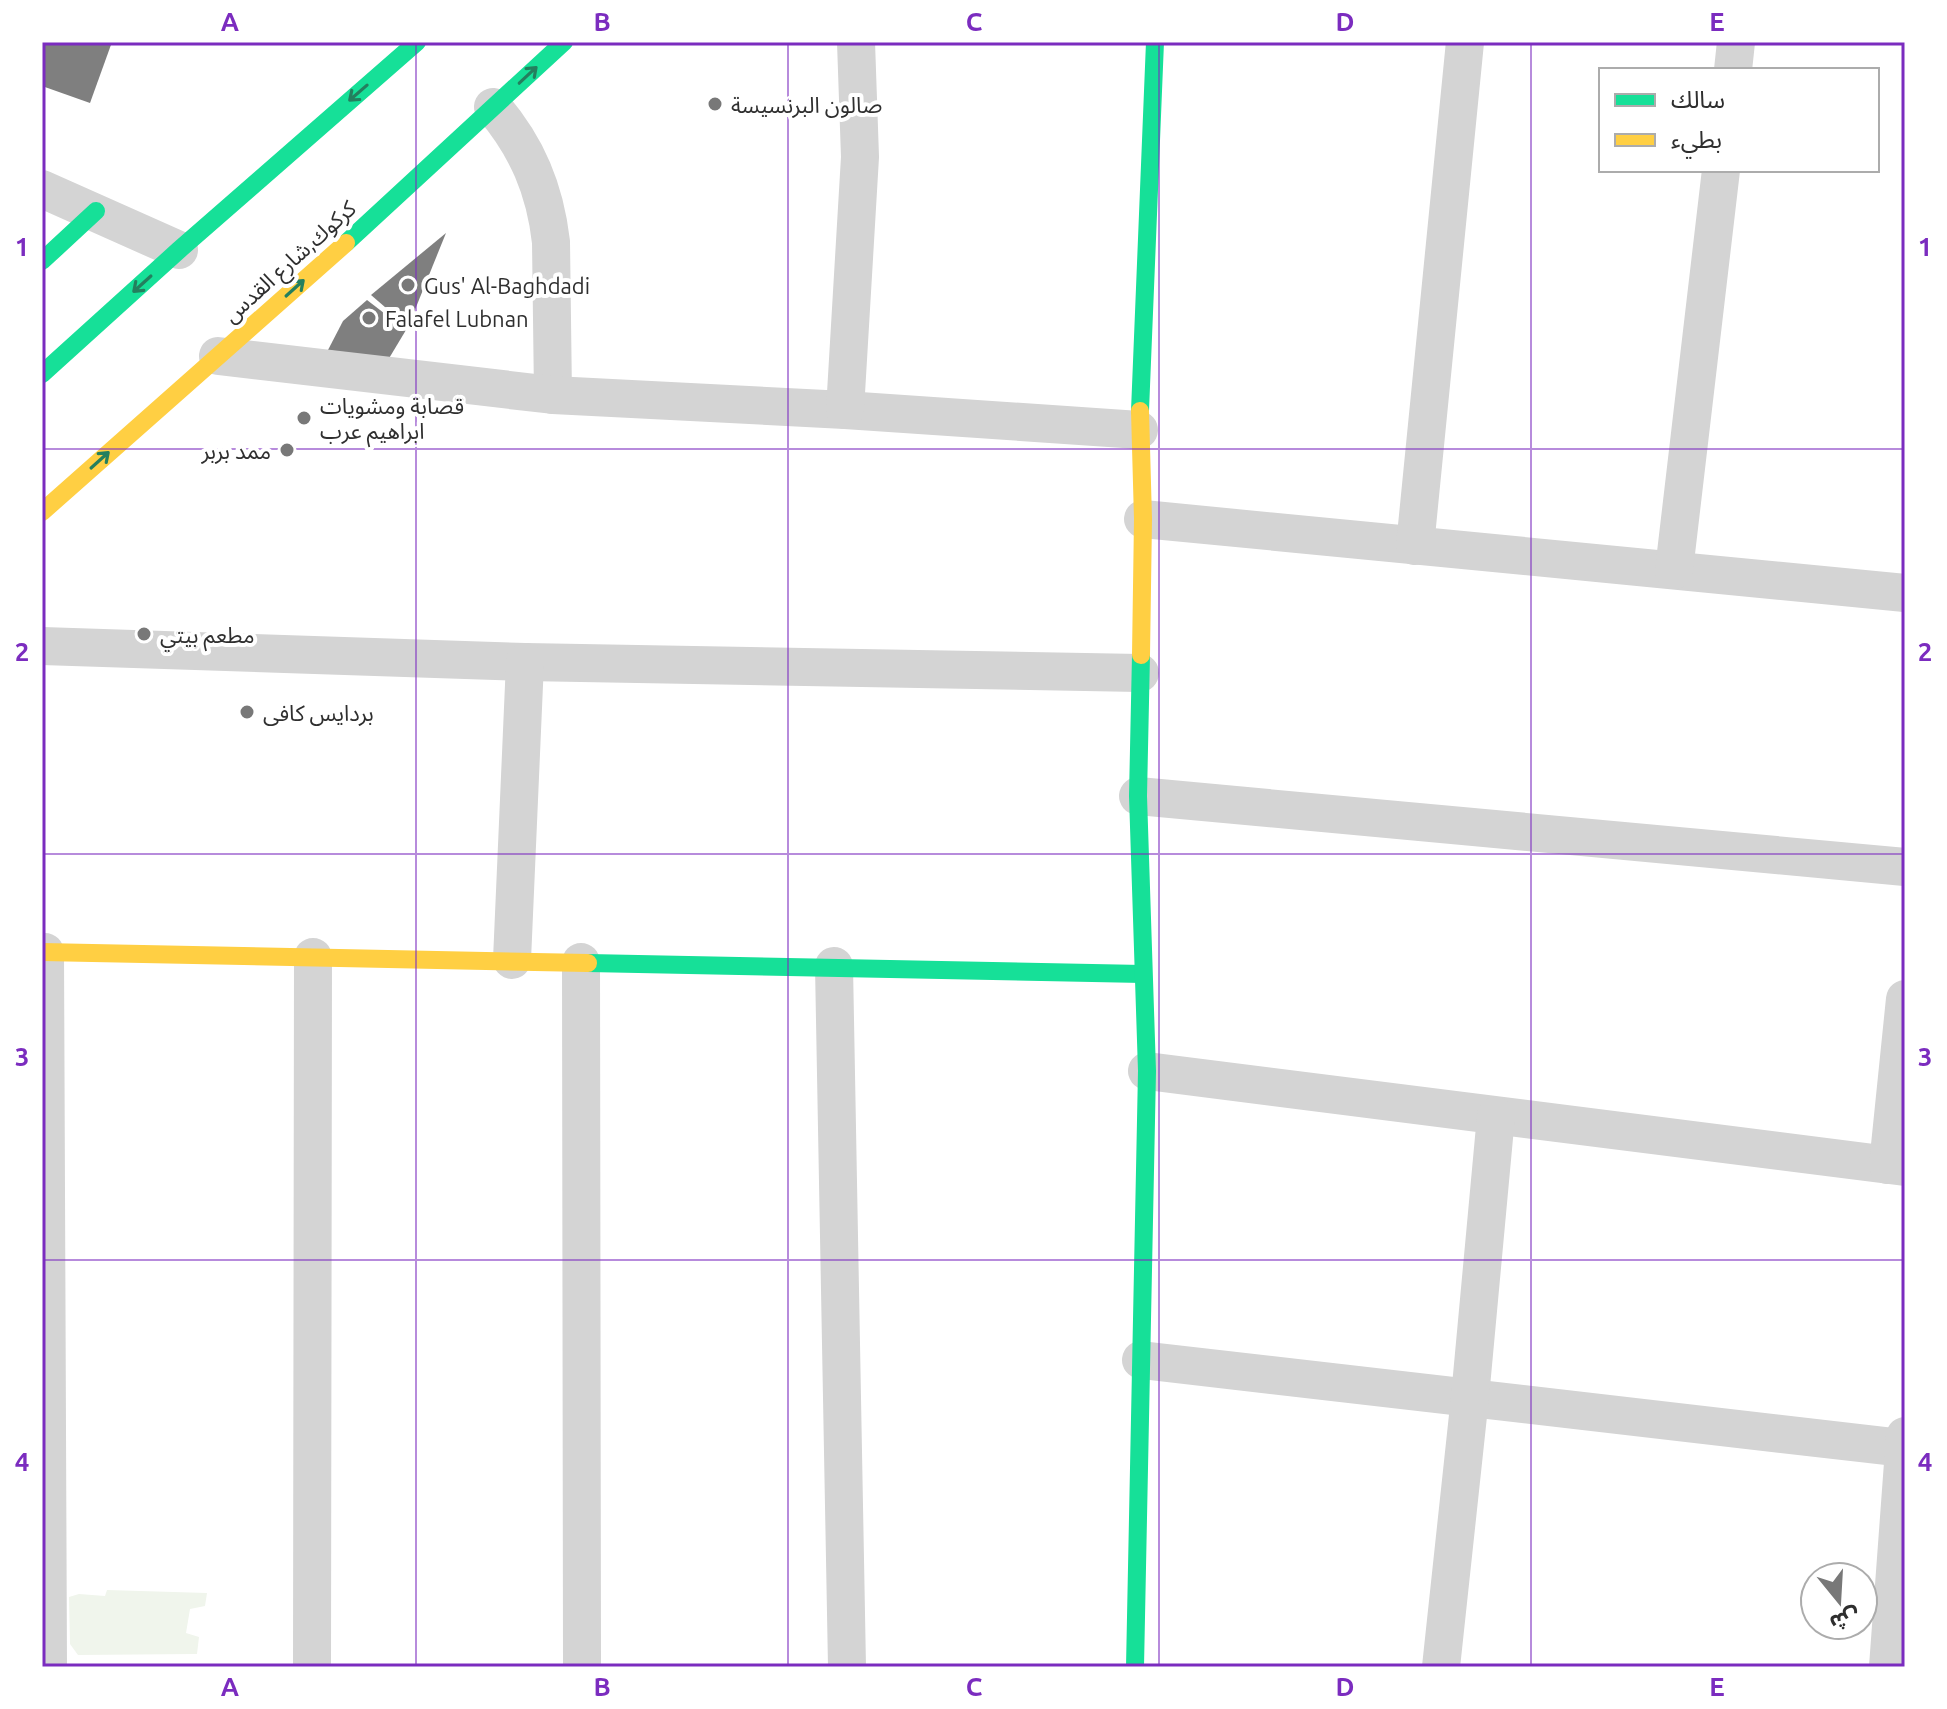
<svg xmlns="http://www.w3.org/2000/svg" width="1947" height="1709" viewBox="0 0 1947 1709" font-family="Ubuntu,'Noto Sans Arabic',sans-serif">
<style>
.green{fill:#f0f5ec}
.building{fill:#7f7f7f}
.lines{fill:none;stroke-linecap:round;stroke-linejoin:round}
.street{stroke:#d4d4d4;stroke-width:38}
.fast{stroke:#16e098;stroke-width:18}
.slow{stroke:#ffcf43;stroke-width:18}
.oneway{stroke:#247f5e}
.grid{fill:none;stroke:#7b2cbf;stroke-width:2;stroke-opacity:0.55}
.poi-dot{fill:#787878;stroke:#fff;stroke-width:3}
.labels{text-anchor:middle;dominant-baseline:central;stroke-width:8;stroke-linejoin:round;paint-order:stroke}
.poi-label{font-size:22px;fill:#2f2f2f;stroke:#fff;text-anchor:start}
.street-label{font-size:22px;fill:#2f2f2f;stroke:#fff}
.neatline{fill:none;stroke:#7b2cbf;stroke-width:3}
.grid-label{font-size:26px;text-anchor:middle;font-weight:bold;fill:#7b2cbf}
</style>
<rect width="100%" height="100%" fill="#fff"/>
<path class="green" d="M107,1590L207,1593L205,1606L190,1609L186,1633L199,1637L197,1654L78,1655L70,1644L69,1597L79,1594L105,1596Z"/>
<g class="building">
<path d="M42,42H112L90,103L42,86Z"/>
<path d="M446,233L408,327L371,295Z"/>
<path d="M367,300L406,330L388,360L328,350L343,321Z"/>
</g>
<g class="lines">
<g class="street">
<path d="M1733,70L1736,42"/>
<path d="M493,107C527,147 545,189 551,242L553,395"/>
<path d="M42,189L179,250"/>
<path d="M218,356L553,395L845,410L1139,430"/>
<path d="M845,410L860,157L856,42"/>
<path d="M1143,519L1905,593"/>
<path d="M1415,546L1465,42"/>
<path d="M1674,570L1721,170"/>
<path d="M42,646L525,662L1140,673"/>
<path d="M1138,796L1905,867"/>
<path d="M45,952L48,1667"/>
<path d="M512,960L525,662"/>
<path d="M581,962L582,1667"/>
<path d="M834,966L847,1667"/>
<path d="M1147,1071L1905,1167"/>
<path d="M1888,1165L1905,999"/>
<path d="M1141,1360L1903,1448"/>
<path d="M312,1667L313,957"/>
<path d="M1441,1667L1470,1397L1496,1116"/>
<path d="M1888,1667L1905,1436"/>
</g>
<g class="fast">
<path d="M346,243L564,42"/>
<path d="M42,261L96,211"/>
<path d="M42,374L179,250L417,42"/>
<path d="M1140,411L1155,42"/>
<path d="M588,963L1143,974"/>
<path d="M1135,1667L1147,1071L1138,796L1141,655"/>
</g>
<g class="slow">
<path d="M1140,411L1143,519L1141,655"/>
<path d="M42,512L346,243"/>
<path d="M42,952L588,963"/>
</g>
</g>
<defs><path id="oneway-shaft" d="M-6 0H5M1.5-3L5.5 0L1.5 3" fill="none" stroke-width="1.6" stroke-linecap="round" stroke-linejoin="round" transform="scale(2)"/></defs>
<g class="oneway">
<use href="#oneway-shaft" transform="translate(528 75) rotate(-43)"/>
<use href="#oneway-shaft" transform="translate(358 93) rotate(139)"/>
<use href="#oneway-shaft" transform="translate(142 284) rotate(138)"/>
<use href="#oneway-shaft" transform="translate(295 288) rotate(-42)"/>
<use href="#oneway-shaft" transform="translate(100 460) rotate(-42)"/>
</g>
<path class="grid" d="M416,42V1667M788,42V1667M1159,42V1667M1531,42V1667M42,449H1905M42,854H1905M42,1260H1905"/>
<g class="poi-dot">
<circle cx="715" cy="104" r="8"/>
<circle cx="408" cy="285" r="8"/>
<circle cx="369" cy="318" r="8"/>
<circle cx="304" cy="418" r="8"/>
<circle cx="287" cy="450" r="8"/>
<circle cx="144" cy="634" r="8"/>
<circle cx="247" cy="712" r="8"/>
</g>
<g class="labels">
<g class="poi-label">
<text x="731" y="104">صالون البرنسيسة</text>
<text x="424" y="285">Gus' Al-Baghdadi</text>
<text x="385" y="318">Falafel Lubnan</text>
<text x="320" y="405">قصابة ومشويات<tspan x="320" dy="25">ابراهيم عرب</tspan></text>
<text x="271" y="450" text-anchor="end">ممد بربر</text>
<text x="160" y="634">مطعم بيتي</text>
<text x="263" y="712">بردايس کافى</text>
</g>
<g class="street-label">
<text transform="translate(289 261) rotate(-42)">كركوك,شارع القدس</text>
</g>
</g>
<rect width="1947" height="1709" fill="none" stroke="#ffffff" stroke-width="88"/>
<rect x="1599" y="68" width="280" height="104" fill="#ffffff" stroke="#acacac" stroke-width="2"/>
<rect x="1615" y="94" width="40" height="12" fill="#16e098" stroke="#acacac" stroke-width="2"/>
<text x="1671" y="108" font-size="24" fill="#2f2f2f">سالك</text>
<rect x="1615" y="134" width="40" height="12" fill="#ffcf43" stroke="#acacac" stroke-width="2"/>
<text x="1671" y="148" font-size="24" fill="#2f2f2f">بطيء</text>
<g transform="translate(1839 1601) rotate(162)"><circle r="38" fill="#ffffff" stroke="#acacac" stroke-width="2"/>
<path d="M0-6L14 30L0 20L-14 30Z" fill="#787878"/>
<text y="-12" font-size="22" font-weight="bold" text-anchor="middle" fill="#2f2f2f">ش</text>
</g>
<rect x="44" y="44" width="1859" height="1621" class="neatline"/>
<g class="grid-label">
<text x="230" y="31">A</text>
<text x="602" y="31">B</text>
<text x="974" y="31">C</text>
<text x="1345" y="31">D</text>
<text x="1717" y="31">E</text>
<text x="22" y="256">1</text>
<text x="1925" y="256">1</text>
<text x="22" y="661">2</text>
<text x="1925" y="661">2</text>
<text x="22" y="1066">3</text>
<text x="1925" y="1066">3</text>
<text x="22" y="1471">4</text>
<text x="1925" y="1471">4</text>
<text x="230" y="1696">A</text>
<text x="602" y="1696">B</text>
<text x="974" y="1696">C</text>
<text x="1345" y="1696">D</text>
<text x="1717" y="1696">E</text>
</g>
</svg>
